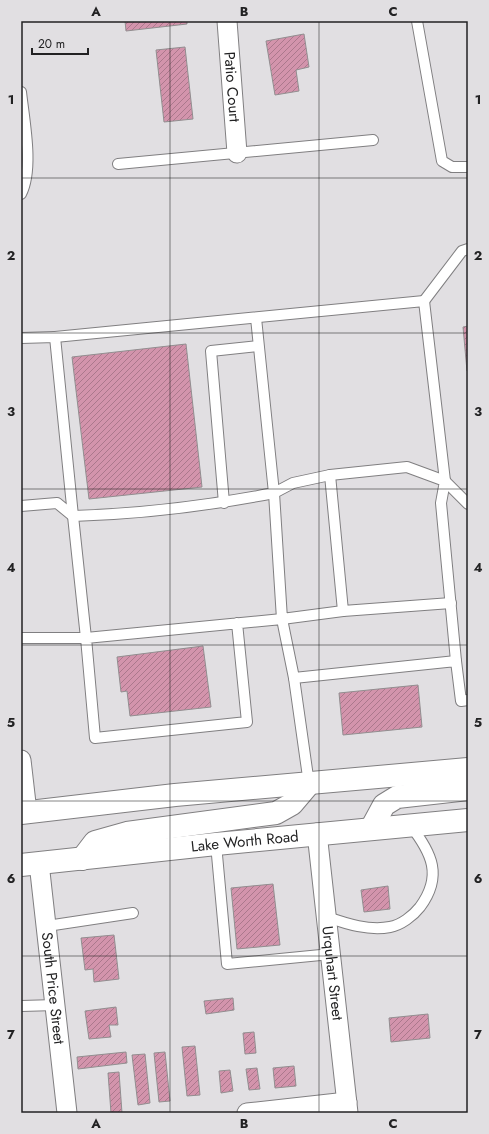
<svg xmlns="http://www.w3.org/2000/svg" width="489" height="1134" viewBox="0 0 489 1134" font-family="Jost,sans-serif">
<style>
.building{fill:url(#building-hatch);stroke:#928e90}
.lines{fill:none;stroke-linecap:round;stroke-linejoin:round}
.lane-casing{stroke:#807f81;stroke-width:12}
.street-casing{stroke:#807f81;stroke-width:21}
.primary-casing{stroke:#807f81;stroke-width:24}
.lane{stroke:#fff;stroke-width:10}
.street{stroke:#fff;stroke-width:19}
.primary{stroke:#fff;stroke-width:22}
.grid{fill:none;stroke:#222223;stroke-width:1;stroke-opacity:0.55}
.labels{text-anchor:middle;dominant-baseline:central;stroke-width:3.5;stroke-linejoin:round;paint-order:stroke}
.street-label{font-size:15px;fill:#222223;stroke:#e1dfe2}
.neatline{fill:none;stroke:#222223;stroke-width:1.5}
.grid-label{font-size:13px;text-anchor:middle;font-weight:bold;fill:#222223}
</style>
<defs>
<pattern id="building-hatch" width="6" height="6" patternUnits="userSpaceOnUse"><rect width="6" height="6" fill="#d394ac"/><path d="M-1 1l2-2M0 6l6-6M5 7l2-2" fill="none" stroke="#ab788c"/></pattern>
</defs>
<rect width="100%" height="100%" fill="#e1dfe2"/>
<g class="building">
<path d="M125,21H187V24L126,31Z"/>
<path d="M304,34L309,67L296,70L299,91L275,95L266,41Z"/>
<path d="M185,47L193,119L164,122L156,50Z"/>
<path d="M468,326V371H467L463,327Z"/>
<path d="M186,344L202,487L89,499L72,357Z"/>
<path d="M203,646L211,707L130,716L127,691L121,692L117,657Z"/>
<path d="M418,685L422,727L343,735L339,693Z"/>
<path d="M273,884L280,945L237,949L231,888Z"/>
<path d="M388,886L390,909L364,912L361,890Z"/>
<path d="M114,935L119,979L94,982L93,969L85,970L81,938Z"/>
<path d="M233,998L234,1010L206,1014L204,1001Z"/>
<path d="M116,1007L118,1025H109L111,1037L89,1039L85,1011Z"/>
<path d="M428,1014L430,1038L391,1042L389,1018Z"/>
<path d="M254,1032L256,1053L245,1054L243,1033Z"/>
<path d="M195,1046L200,1095L187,1096L182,1047Z"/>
<path d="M126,1052L127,1063L78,1069L77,1057Z"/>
<path d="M165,1052L170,1101L159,1102L154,1053Z"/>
<path d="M145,1054L150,1103L138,1105L132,1055Z"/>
<path d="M294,1066L296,1086L275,1088L273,1068Z"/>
<path d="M257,1068L260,1089L249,1090L246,1069Z"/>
<path d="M230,1070L233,1091L221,1093L219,1071Z"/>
<path d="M119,1072L122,1113H111L108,1073Z"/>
</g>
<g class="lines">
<defs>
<g id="lane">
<path d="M417,21L442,161L452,167H468"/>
<path d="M21,92C24,120 34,169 21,194"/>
<path d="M118,164L373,140"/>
<path d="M424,301L462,251L468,249"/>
<path d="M55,337L424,301L445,481L468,504"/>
<path d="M21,338L55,337L73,516L57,503L21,506"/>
<path d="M330,475L343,611L451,603"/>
<path d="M224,503L211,351L258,346"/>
<path d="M343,611L282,619L274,493L293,483L330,475L407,467L445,481L441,503L456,661"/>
<path d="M237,623L247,722L95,738L86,638L282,619L294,678L456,661L461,701L468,700"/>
<path d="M21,638H86L73,516C141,514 207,506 274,493L256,318"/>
<path d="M294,678L309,784"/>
<path d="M216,844L227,964L331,954"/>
<path d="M327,917C347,924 369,931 390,927C401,925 413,916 420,907C443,876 432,853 410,825"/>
<path d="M47,926L133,913"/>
<path d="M21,1006L56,1005"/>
</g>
<g id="street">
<path id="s1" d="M227,21L237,153"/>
<path d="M21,760L27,812"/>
<path id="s2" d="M317,833L348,1113"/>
<path id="s3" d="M39,863L67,1113"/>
<path d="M247,1113L347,1102"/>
</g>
<g id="primary">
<path d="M21,813L175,795L468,769"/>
<path d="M371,829L384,805L397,797L468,789"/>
<path d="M82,859L95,842L127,833L276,813L292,804L309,784"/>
<path id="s4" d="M21,865L216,844L468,820"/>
</g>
</defs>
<use href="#lane" class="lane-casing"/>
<use href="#street" class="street-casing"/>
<use href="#primary" class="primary-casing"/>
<use href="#lane" class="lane"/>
<use href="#street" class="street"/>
<use href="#primary" class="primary"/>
</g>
<path class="grid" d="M170,21V1113M319,21V1113M21,178H468M21,333H468M21,489H468M21,645H468M21,801H468M21,956H468"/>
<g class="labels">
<g class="street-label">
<text stroke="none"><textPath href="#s1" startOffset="66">Patio Court</textPath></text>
<text stroke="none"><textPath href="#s4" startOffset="225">Lake Worth Road</textPath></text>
<text stroke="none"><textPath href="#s2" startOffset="141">Urquhart Street</textPath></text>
<text stroke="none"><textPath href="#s3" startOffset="126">South Price Street</textPath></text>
</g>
</g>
<rect width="489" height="1134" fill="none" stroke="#e1dfe2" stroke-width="44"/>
<path d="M32 48v6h56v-6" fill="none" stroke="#222223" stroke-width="2"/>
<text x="38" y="48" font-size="12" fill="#222223" stroke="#e1dfe2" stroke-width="3" paint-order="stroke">20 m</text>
<rect x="22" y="22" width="445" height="1090" class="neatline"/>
<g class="grid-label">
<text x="96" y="16">A</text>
<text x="244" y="16">B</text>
<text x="393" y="16">C</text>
<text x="11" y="104">1</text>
<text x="478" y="104">1</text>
<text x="11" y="260">2</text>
<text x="478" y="260">2</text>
<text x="11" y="416">3</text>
<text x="478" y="416">3</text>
<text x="11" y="572">4</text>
<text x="478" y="572">4</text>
<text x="11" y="727">5</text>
<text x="478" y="727">5</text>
<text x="11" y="883">6</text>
<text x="478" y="883">6</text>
<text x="11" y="1039">7</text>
<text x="478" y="1039">7</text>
<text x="96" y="1128">A</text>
<text x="244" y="1128">B</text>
<text x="393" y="1128">C</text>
</g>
</svg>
